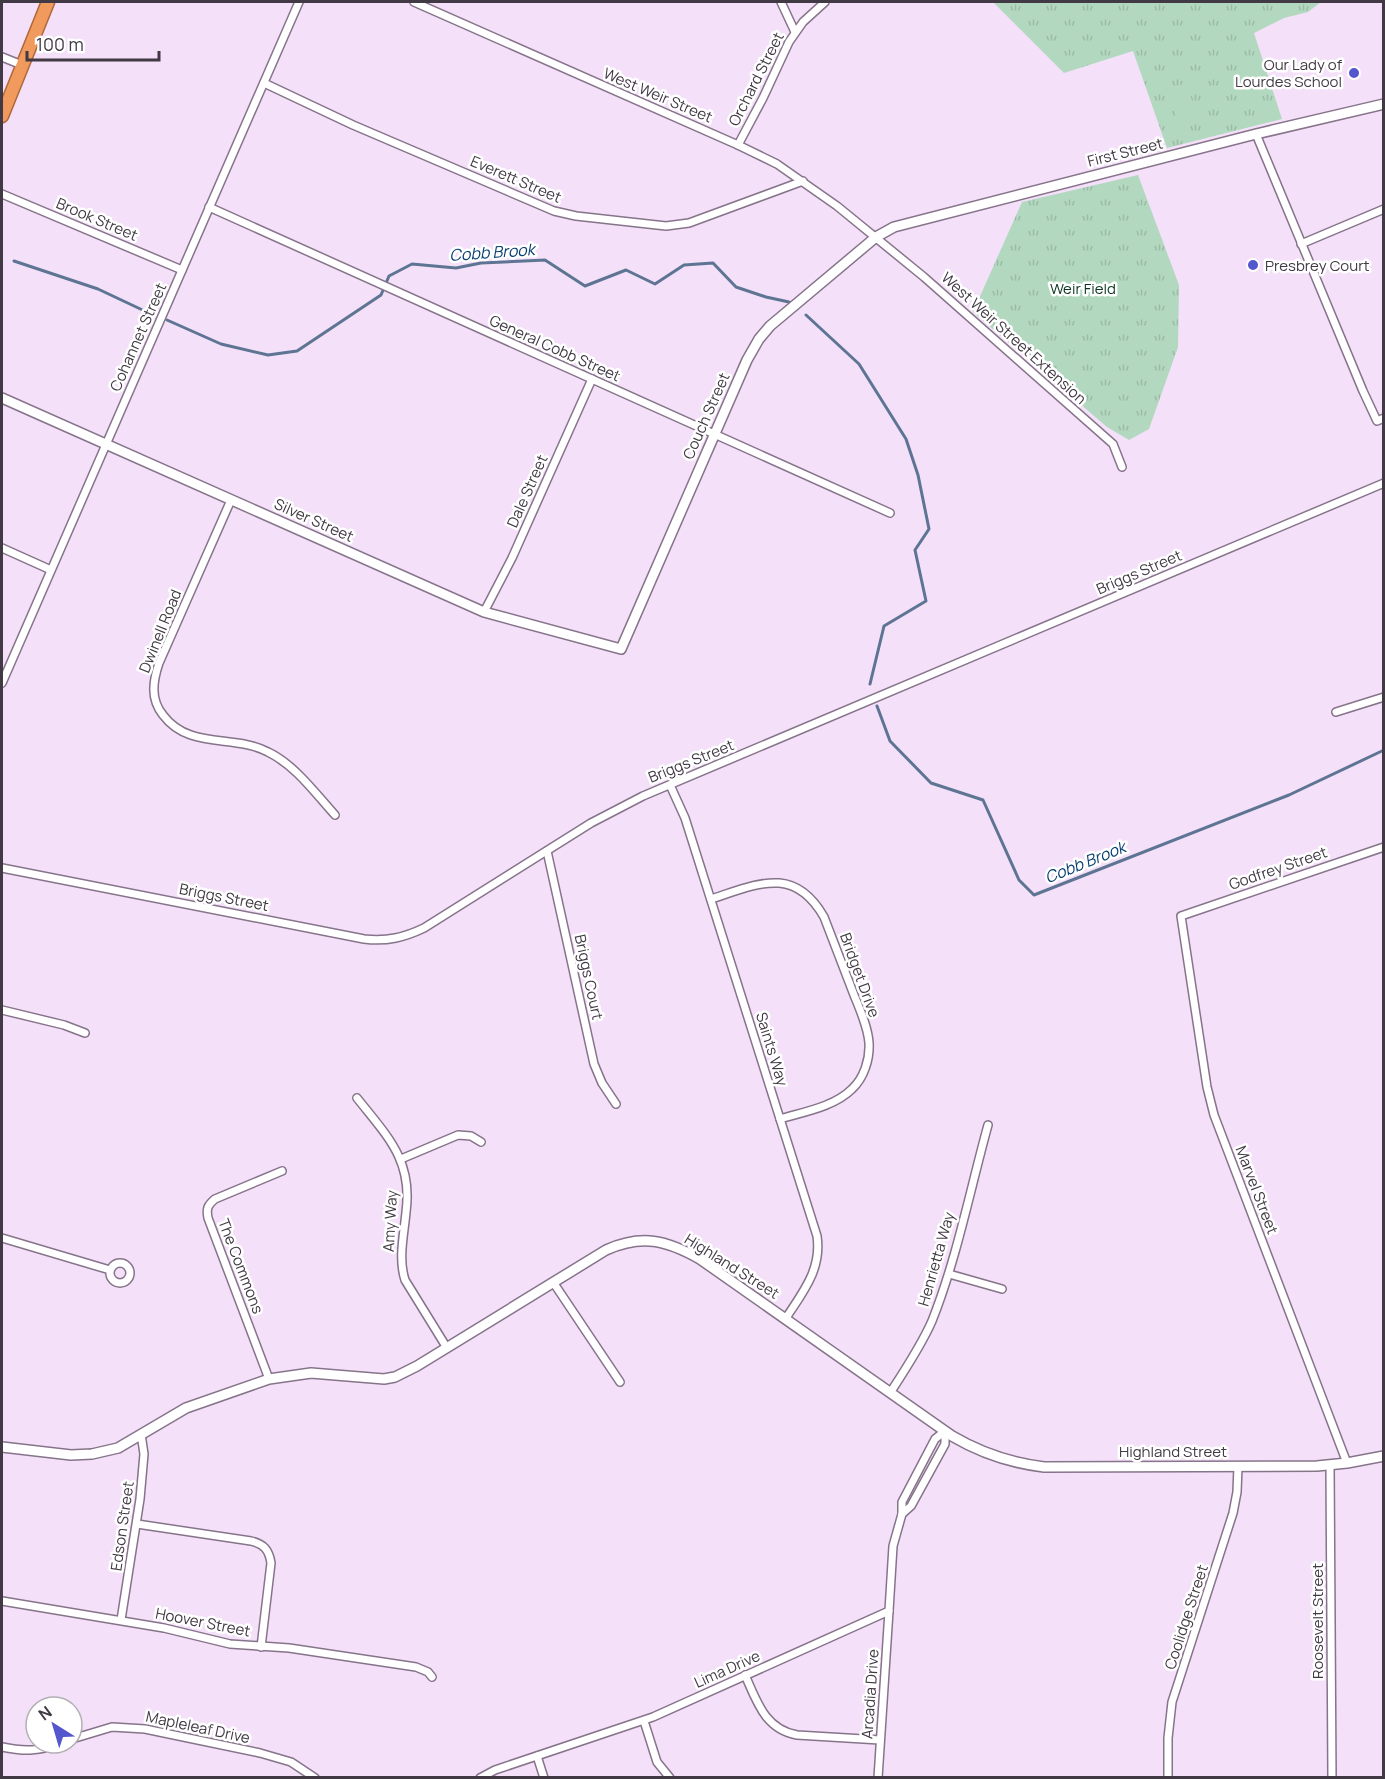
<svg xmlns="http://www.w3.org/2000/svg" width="1385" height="1779" viewBox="0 0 1385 1779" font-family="Manrope,sans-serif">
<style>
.park{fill:url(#park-tufts)}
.pitch{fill:#b2d9bf}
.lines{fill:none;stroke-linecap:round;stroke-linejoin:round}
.stream{stroke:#5e7493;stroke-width:3}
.minor-casing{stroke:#86748a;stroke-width:10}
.tertiary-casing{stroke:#86748a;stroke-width:12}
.trunk-casing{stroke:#b0673a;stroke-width:15}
.minor{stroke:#fff;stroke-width:7}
.tertiary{stroke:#fff;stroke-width:9}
.trunk{stroke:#f09a5e;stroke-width:12}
.poi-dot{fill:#5356cd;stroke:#fff;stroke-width:2}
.labels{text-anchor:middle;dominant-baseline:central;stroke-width:5;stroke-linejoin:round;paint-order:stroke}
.poi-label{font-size:15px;fill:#413943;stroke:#fff;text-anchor:end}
.street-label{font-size:15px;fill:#413943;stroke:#fff}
.park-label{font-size:15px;fill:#0c3620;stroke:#fff}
.water-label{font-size:16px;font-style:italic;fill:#043d70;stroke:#fff}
</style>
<defs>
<pattern id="park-tufts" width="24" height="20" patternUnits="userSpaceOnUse" patternTransform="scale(1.5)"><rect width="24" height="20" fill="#b2d9bf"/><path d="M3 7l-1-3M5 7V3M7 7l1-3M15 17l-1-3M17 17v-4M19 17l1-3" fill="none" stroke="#9abba5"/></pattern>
</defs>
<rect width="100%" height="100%" fill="#f4e0f9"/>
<g class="park">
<path d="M993,2H1321L1308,12L1284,18L1254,33L1282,119L1167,148L1133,51L1064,73Z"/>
<path d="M1138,175L1179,285L1178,347L1149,429L1129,440L1107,427L973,312L1022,202Z"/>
</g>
<path class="pitch" d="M1187,83L1197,118L1178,123L1168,88Z"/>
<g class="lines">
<g class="stream">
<path d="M14,261L98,289L151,314"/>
<path d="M806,315L859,364L906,439L918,475L929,529L915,550L926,601L884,626L870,684"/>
<path d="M167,320L221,344L268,355L297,351L381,295L389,276L412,264L456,268L481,263L545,260L585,286L626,270L655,284L684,265L713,263L736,287L766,297L789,302"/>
<path d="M877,706L890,741L931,783L983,800L1019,880L1034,895L1289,795L1384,750"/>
</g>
<defs>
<g id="minor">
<path d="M414,2L738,145L777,164L837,206L924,277L1113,444L1122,467"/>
<path d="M781,2L795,32"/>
<path d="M2,57L22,65"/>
<path d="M264,83L353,125L554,211L576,216L666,226L689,223L803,181"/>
<path d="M1256,134L1363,391L1377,421L1384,418"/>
<path d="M738,145L763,98L789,42L803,22L825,2"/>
<path d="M2,194L182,270"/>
<path d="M209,207L890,513"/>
<path d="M1301,244L1384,209"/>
<path d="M231,500L159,663C153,681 150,699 163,715C189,750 234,734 268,752C295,765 315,793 335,815"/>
<path d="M2,548L51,570"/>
<path d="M484,612L512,558L592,379"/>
<path d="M2,683L299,2"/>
<path d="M1336,712L1384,697"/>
<path d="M670,785L685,818L817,1236C822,1269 803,1292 786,1318"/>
<path d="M547,851L594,1064L602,1083L616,1104"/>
<path d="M2,868L364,939C387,942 405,937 424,928L591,823L643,796L1384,483"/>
<path d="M711,899C758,884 794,865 824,917C834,943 844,969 854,995C860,1010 868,1027 869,1043C870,1059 864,1078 852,1089C834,1107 803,1112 780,1119"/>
<path d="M2,1010L64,1025L85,1033"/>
<path d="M357,1098C387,1136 413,1160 406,1212C404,1235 398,1258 405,1280L447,1348"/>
<path d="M401,1159L458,1135L471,1136L481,1142"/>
<path d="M2,1238L110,1270"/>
<circle cx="120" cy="1273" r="10"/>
<path d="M949,1274L1002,1289"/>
<path d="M553,1282L620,1382"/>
<path d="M269,1379L208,1218C206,1208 208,1205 215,1199L282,1171"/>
<path d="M890,1393C905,1370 921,1346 932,1321C957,1258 970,1190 988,1125"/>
<path d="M1347,1463L1214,1115L1207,1087L1181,916L1384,847"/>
<path d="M1330,1465L1332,1778"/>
<path d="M902,1514L911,1506L945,1444V1431"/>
<path d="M137,1524L251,1541C264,1544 269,1550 271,1563L261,1647"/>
<path d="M2,1601L164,1628L230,1644L289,1648L416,1667L428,1672L432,1677"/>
<path d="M121,1620L140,1499L144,1454L141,1434"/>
<path d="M745,1675C757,1702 765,1729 797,1735L880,1740"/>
<path d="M644,1721L657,1762L670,1778"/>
<path d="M72,1739L112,1727L145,1729L260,1753L291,1762L315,1778"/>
<path d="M2,1747C26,1752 39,1751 62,1743"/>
<path d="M537,1756L544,1778"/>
<path d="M480,1778L495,1770L653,1717L889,1611L893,1546L902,1514V1502L935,1439L945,1431"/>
<path d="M878,1778L889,1611"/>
<path d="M1168,1778V1738L1172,1702L1233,1513L1237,1492L1238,1466"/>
</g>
<g id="tertiary">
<path d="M2,398L484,612L621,649L747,360L759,339L770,326L876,237L894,227L1256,134L1384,104"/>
<path d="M2,1447L71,1455L92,1454L118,1448L186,1408L269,1379L311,1373L384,1379L395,1377L417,1366L606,1250C642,1234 666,1240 700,1259L952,1436C981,1453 1010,1463 1044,1467L1317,1466L1347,1463L1384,1456"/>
</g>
<path id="trunk" d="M2,116L48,2"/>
</defs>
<use href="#minor" class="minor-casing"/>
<use href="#tertiary" class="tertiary-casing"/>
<use href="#trunk" class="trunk-casing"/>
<use href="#minor" class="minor"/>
<use href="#tertiary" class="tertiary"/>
<use href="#trunk" class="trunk"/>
</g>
<g class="poi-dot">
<circle cx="1354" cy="73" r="6"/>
<circle cx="1253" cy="265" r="6"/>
</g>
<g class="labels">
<g class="poi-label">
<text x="1342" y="64">Our Lady of<tspan x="1342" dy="17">Lourdes School</tspan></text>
<text x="1265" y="265" text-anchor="start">Presbrey Court</text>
</g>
<g class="street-label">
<text transform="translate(756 79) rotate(-63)">Orchard Street</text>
<text transform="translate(658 95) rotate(23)">West Weir Street</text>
<text transform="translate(1125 152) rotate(-14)">First Street</text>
<text transform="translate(516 179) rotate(23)">Everett Street</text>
<text transform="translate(97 219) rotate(23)">Brook Street</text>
<text transform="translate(138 337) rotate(-66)">Cohannet Street</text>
<text transform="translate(1014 338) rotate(42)">West Weir Street Extension</text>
<text transform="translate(555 348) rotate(24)">General Cobb Street</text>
<text transform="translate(706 416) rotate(-66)">Couch Street</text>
<text transform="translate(527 491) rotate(-66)">Dale Street</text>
<text transform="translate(314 520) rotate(24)">Silver Street</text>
<text transform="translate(1139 572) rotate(-23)">Briggs Street</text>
<text transform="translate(160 631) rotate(-68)">Dwinell Road</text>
<text transform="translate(691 761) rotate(-22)">Briggs Street</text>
<text transform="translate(1278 868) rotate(-19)">Godfrey Street</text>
<text transform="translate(224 897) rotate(11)">Briggs Street</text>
<text transform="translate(860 975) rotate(70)">Bridget Drive</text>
<text transform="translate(589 977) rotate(78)">Briggs Court</text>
<text transform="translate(772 1049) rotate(73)">Saints Way</text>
<text transform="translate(1257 1190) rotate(69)">Marvel Street</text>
<text transform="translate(390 1221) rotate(-87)">Amy Way</text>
<text transform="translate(936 1259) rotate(-74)">Henrietta Way</text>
<text transform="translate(241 1266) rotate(69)">The Commons</text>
<text transform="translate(732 1266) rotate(32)">Highland Street</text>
<text x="1173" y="1451">Highland Street</text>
<text transform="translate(122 1526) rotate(-82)">Edson Street</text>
<text transform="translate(1186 1617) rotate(-72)">Coolidge Street</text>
<text transform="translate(1317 1621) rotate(-90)">Roosevelt Street</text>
<text transform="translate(203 1622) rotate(11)">Hoover Street</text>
<text transform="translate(727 1669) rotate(-24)">Lima Drive</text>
<text transform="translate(870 1694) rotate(-86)">Arcadia Drive</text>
<text transform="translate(198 1727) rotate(12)">Mapleleaf Drive</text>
</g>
<g class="park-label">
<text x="1083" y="288">Weir Field</text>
</g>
<g class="water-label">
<text transform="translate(492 252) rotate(-4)">Cobb Brook</text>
<text transform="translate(1085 862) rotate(-22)">Cobb Brook</text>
</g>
</g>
<rect width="1385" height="1779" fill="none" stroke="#413943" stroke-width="6"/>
<g transform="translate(54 1725) rotate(323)"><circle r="28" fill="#ffffff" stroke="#b3b0b4" stroke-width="1.5"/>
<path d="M0-4.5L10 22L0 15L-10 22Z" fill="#5356cd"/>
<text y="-9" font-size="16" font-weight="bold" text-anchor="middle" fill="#413943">N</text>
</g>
<path d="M27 51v9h132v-9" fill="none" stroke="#413943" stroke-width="3"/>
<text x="36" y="51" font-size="18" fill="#413943" stroke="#ffffff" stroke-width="4.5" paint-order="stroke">100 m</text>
</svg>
